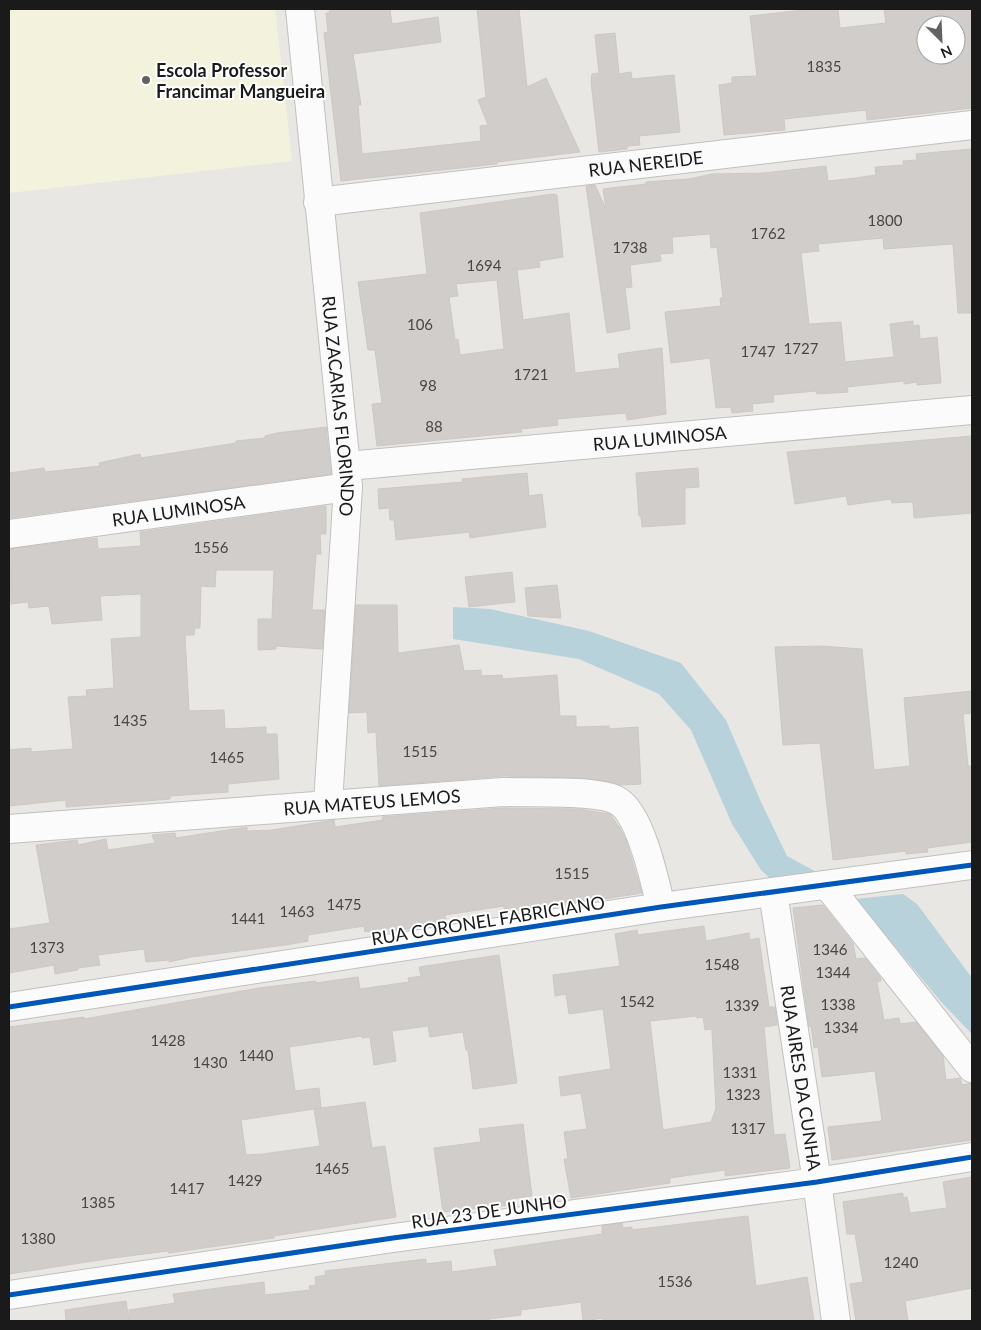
<svg xmlns="http://www.w3.org/2000/svg" width="981" height="1330" viewBox="0 0 981 1330" font-family="Lato,sans-serif">
<style>
.education{fill:#f3f3dd}
.water{fill:#b7d2db}
.building{fill:#d0cdca;stroke:#ccc9c5;fill-rule:evenodd}
.lines{fill:none;stroke-linecap:round;stroke-linejoin:round}
.street-casing{stroke:#c1c0bf;stroke-width:30}
.street{stroke:#fcfbfb;stroke-width:28}
.cycleway-casing{stroke:#fff;stroke-width:8}
.cycleway{stroke:#0057b8;stroke-width:5}
.poi-dot{fill:#626260;stroke:#fff;stroke-width:2}
.labels{text-anchor:middle;dominant-baseline:central;stroke-width:4;stroke-linejoin:round;paint-order:stroke}
.number-label{font-size:15px;fill:#484746}
.poi-label{font-size:18px;font-weight:bold;fill:#1a1a1a;stroke:#fff;text-anchor:start}
.street-label{font-size:18px;fill:#1a1a1a;stroke:#fff}
</style>
<rect width="100%" height="100%" fill="#e9e7e3"/>
<path class="education" d="M9,9H275L292,161L9,193Z"/>
<g class="water">
<path d="M453,607L490,609L589,631L681,663L726,720L761,802L787,856L820,874L773,881L761,870L732,824L691,730L659,694L579,659L453,639Z"/>
<path d="M903,894L917,904L972,978V1034L943,1004L855,899Z"/>
</g>
<g class="building">
<path d="M329,9H390L392,24L438,17L441,42L353,54L361,105H358L362,154L481,141L480,126L488,125L478,100L486,97L477,9H519L527,87L546,78L580,152L497,162V164L341,181L324,33L328,32L326,13H330Z"/>
<path d="M812,9H838L840,28L886,23L884,9H972V108L867,120L866,110L784,119L785,130L724,135L719,85L732,83V77L757,76L750,16ZM926,25H956V55H926Z"/>
<path d="M615,33L619,74L631,72L632,79L674,75L680,132L639,136L640,145L627,146V149L599,152L591,82L592,74L599,73L595,35Z"/>
<path d="M972,149V313H958L953,244L884,249L883,238L818,244L819,251L801,253L809,324L841,322L845,362L894,357L890,324L913,321V326L919,325L920,339L937,337L941,383L917,385V382L904,384V381L847,387L848,392L817,394L816,391L773,395L774,402L752,404L753,411L732,413L731,407L716,408L710,358L671,363L665,312L721,306L720,298H723L717,247L711,248L710,234L672,237L673,253L660,254L661,261L630,265L632,287L625,288L630,329L607,333L586,186L595,185L606,209L603,189L646,184V182L689,179L712,174L764,173L826,166L828,181L856,178L876,175L875,167L903,165V161L917,160L916,154Z"/>
<path d="M553,194L557,195L563,257L539,261L540,267L517,270L523,320L569,313L575,373L620,368L618,354L662,348L666,414L627,420L626,413L557,419L558,425L521,429L522,432L377,446L372,404L382,403L375,350H368L358,282L427,274L420,213ZM497,280L504,349L460,355L458,339L455,340L449,297L458,296L456,284Z"/>
<path d="M326,427L331,474L9,518V473L44,468L45,472L100,466L99,463L140,454L141,458L236,443V441L265,438V436L277,433Z"/>
<path d="M972,436V513L914,518L913,502L892,503L891,499L848,505L846,496L795,504L787,452Z"/>
<path d="M698,468L699,487L685,488V524L642,527L641,516H639L636,473Z"/>
<path d="M527,473L529,496L542,494L546,527L470,538L469,532L396,540L394,520H390L389,508L379,509L378,489L463,482L462,479Z"/>
<path d="M326,506V534H320L321,554H316L312,610H325L322,649L276,646V649L258,650V619H272L274,570H216L215,587L201,586L200,628H195L194,635H185L189,711L224,710L225,729L266,727V734H277L279,779L228,784V792L170,796V799L66,807V800L9,806V750L31,748V752L73,749L68,697L87,696L86,690L114,688L111,639L141,637V594L100,596L102,620L52,624L49,606L29,608L28,602L11,604L9,549L97,538L98,549L141,546L140,532Z"/>
<path d="M512,572L515,602L469,607L465,577Z"/>
<path d="M557,585L561,618L528,616L525,588Z"/>
<path d="M356,605H397L398,653L459,645L464,671L481,670V676L502,675L503,679L557,675L560,716H576V727L609,726V729L638,727L641,784L621,785L580,778L503,776L379,786L376,732L368,733L367,712L349,713Z"/>
<path d="M821,646L862,649L874,770L910,766L904,698L972,691V713L963,714L968,766H972V842L927,848L928,852L906,854V851L833,860L820,743L783,745L775,647Z"/>
<path d="M503,808L578,809L610,814L620,828L626,840L642,893L547,908L546,906L517,910L516,907L504,909V906L445,915L446,923L389,932L388,928L365,932L364,926L308,935V941L286,945L191,957L169,962V960L146,962L144,949L98,955L100,965L78,968V970L55,974L54,965L9,973V929L50,923L36,845L77,840L78,845L106,839L108,850L155,843L152,835L175,833L176,838L247,827V831L272,830L334,820L335,827L383,820L382,817Z"/>
<path d="M823,905L853,943L856,959L865,958L880,977L881,981L877,982L884,1020L899,1018L900,1024L916,1022L943,1056L946,1080L960,1078L962,1085L972,1083V1140L832,1160L828,1127L882,1121L875,1071L822,1077L818,1047L814,1048L811,1026L809,1027L793,908Z"/>
<path d="M704,926L706,941L749,933L750,940L759,938L769,1007H775L777,1025L764,1027L774,1135L785,1134L790,1168L725,1176V1170L670,1178V1183L571,1198L564,1159H568L564,1132L587,1129L581,1093L561,1096L559,1077L611,1069L603,1009L569,1014L566,994L555,996L553,975L620,966L615,934L637,930L638,935ZM696,1016L697,1018L703,1017L705,1030L711,1029L712,1031L716,1108L711,1122L663,1130L650,1021Z"/>
<path d="M499,955L517,1083L473,1089L468,1050H466L463,1032L430,1037L428,1026L392,1031L396,1061L374,1065L370,1037L362,1038V1036L289,1047L295,1091L319,1088L321,1108L241,1120L246,1155L263,1154L320,1146L314,1109L365,1102L372,1148L385,1146L396,1217L274,1236V1238L169,1253L168,1251L113,1258L9,1274V1027L84,1017V1019L259,988L316,981V983L358,977L360,989L409,982L408,978L421,976L419,967Z"/>
<path d="M523,1124L532,1196L510,1199V1205L443,1212L434,1148L481,1142L479,1129Z"/>
<path d="M972,1177V1288L905,1301L908,1321H856L850,1284L863,1282L855,1234H847L843,1202L903,1193V1198L907,1197L910,1213L947,1208L943,1182Z"/>
<path d="M748,1216L756,1286L807,1277L814,1321H603V1318L583,1321L581,1302L521,1310V1315L489,1319V1321H129V1310L175,1303L173,1294L264,1282L265,1295L310,1290L309,1286L316,1285L315,1277L326,1275L325,1271L426,1259V1264L451,1261L452,1272L497,1266L494,1250L602,1234V1226L622,1223L623,1228L632,1227V1230Z"/>
<path d="M126,1301L129,1321H66L65,1310Z"/>
</g>
<g class="lines">
<defs>
<g id="street">
<path id="s1" d="M300,9L348,487L328,803"/>
<path id="s2" d="M318,202L972,125"/>
<path id="s3" d="M347,466L972,410"/>
<path id="s4" d="M9,534L348,487"/>
<path id="s5" d="M9,829L503,792C528,793 598,789 618,801C641,815 655,882 661,907"/>
<path d="M828,886L972,1068"/>
<path id="s6" d="M773,892L817,1182L836,1321"/>
<path d="M9,1007L661,907L972,865"/>
<path d="M9,1295L393,1238L817,1182L972,1157"/>
</g>
</defs>
<use href="#street" class="street-casing"/>
<use href="#street" class="street"/>
<defs>
<g id="cycleway">
<path d="M9,1007L661,907L972,865"/>
<path d="M9,1295L393,1238L817,1182L972,1157"/>
</g>
</defs>
<use href="#cycleway" class="cycleway-casing"/>
<use href="#cycleway" class="cycleway"/>
</g>
<circle class="poi-dot" cx="146" cy="80" r="5"/>
<g class="labels">
<g class="number-label">
<text x="824" y="66">1835</text>
<text x="885" y="220">1800</text>
<text x="768" y="233">1762</text>
<text x="630" y="247">1738</text>
<text x="484" y="265">1694</text>
<text x="420" y="324">106</text>
<text x="801" y="348">1727</text>
<text x="758" y="351">1747</text>
<text x="531" y="374">1721</text>
<text x="428" y="385">98</text>
<text x="434" y="426">88</text>
<text x="211" y="547">1556</text>
<text x="130" y="720">1435</text>
<text x="420" y="751">1515</text>
<text x="227" y="757">1465</text>
<text x="572" y="873">1515</text>
<text x="344" y="904">1475</text>
<text x="297" y="911">1463</text>
<text x="248" y="918">1441</text>
<text x="47" y="947">1373</text>
<text x="830" y="949">1346</text>
<text x="722" y="964">1548</text>
<text x="833" y="972">1344</text>
<text x="637" y="1001">1542</text>
<text x="838" y="1004">1338</text>
<text x="742" y="1005">1339</text>
<text x="841" y="1027">1334</text>
<text x="168" y="1040">1428</text>
<text x="256" y="1055">1440</text>
<text x="210" y="1062">1430</text>
<text x="740" y="1072">1331</text>
<text x="743" y="1094">1323</text>
<text x="748" y="1128">1317</text>
<text x="332" y="1168">1465</text>
<text x="245" y="1180">1429</text>
<text x="187" y="1188">1417</text>
<text x="98" y="1202">1385</text>
<text x="38" y="1238">1380</text>
<text x="901" y="1262">1240</text>
<text x="675" y="1281">1536</text>
</g>
<g class="poi-label">
<text x="156" y="70">Escola Professor<tspan x="156" dy="21">Francimar Mangueira</tspan></text>
</g>
<g class="street-label">
<text stroke="none"><textPath href="#s2" startOffset="330">RUA NEREIDE</textPath></text>
<text stroke="none"><textPath href="#s1" startOffset="399">RUA ZACARIAS FLORINDO</textPath></text>
<text stroke="none"><textPath href="#s3" startOffset="314">RUA LUMINOSA</textPath></text>
<text stroke="none"><textPath href="#s4" startOffset="171">RUA LUMINOSA</textPath></text>
<text stroke="none"><textPath href="#s5" startOffset="364">RUA MATEUS LEMOS</textPath></text>
<text transform="translate(488 920) rotate(-9)">RUA CORONEL FABRICIANO</text>
<text stroke="none"><textPath href="#s6" startOffset="188">RUA AIRES DA CUNHA</textPath></text>
<text transform="translate(489 1211) rotate(-8)">RUA 23 DE JUNHO</text>
</g>
</g>
<rect width="981" height="1330" fill="none" stroke="#1a1a1a" stroke-width="20"/>
<g transform="translate(941 40) rotate(156)"><circle r="24" fill="#ffffff" stroke="#a3a3a3"/>
<path d="M0-4L9 19L0 12L-9 19Z" fill="#626260"/>
<text y="-8" font-size="14" font-weight="bold" text-anchor="middle" fill="#1a1a1a">N</text>
</g>
</svg>
